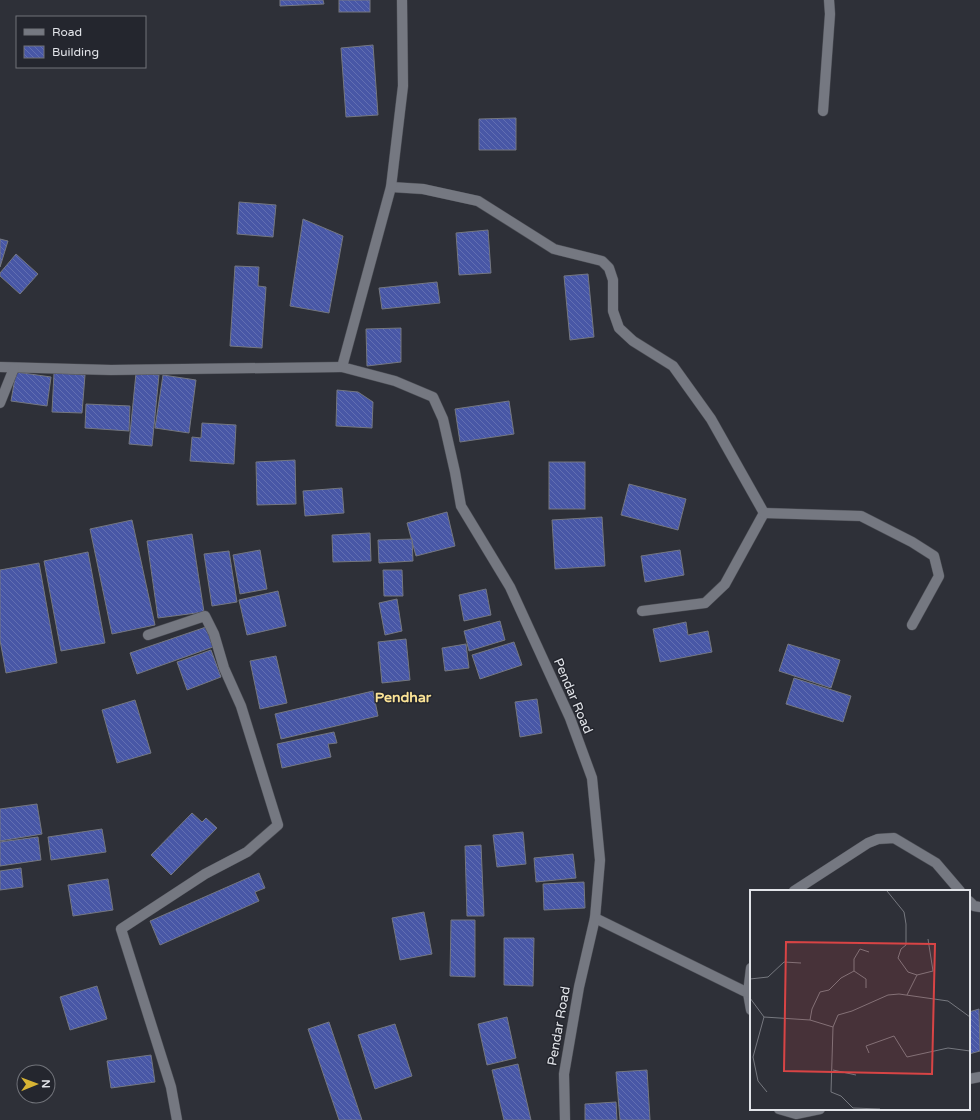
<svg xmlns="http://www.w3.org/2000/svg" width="980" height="1120" viewBox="0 0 980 1120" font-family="'Varela Round',sans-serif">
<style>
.building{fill:url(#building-back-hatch);stroke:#747780}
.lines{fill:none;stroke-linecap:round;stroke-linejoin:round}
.service-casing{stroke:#4b4d54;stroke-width:11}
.minor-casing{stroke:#4b4d54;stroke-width:11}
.tertiary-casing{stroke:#4b4d54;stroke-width:11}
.service{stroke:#757881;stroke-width:10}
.minor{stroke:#757881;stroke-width:10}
.tertiary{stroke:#757881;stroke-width:10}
.labels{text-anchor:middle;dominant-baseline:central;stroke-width:3;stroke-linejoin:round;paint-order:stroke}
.street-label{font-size:13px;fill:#e2e4e9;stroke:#24262e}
.neighbourhood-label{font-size:14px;font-weight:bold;fill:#fbe396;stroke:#24262e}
.inset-road{fill:none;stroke:#76787f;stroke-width:1}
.view{fill:#d84445;fill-opacity:0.15;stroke:#d84445;stroke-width:2}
.inset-edge{fill:none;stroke:#e2e4e9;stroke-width:2}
</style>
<defs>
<pattern id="building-back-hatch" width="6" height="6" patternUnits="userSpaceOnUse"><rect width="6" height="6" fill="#4857a6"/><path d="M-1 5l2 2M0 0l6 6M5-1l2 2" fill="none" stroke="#626fb2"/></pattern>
</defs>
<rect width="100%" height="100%" fill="#2e3038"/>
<g class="building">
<path d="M280,0H323L324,4L280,6Z"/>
<rect x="339" y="0" width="31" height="12"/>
<path d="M373,45L378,115L346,117L341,48Z"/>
<path d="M516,118V150H479V119Z"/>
<path d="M239,202L276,205L273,237L237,234Z"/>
<path d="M303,219L343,236L329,313L290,306Z"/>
<path d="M488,230L491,273L459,275L456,233Z"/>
<path d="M0,239L8,241L0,267Z"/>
<path d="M16,254L38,274L20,294L0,276V273Z"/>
<path d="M235,266L259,267L258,286L266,287L262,348L230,346Z"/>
<path d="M588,274L594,337L570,340L564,276Z"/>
<path d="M437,282L440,303L382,309L379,288Z"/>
<path d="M401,328V362L367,366L366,329Z"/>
<path d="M16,372L51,377L47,406L11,401Z"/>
<path d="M54,373L85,375L82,413L52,412Z"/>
<path d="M136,373L159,375L152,446L129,444Z"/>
<path d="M163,375L196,380L189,433L155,428Z"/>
<path d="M337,390L358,392L373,402L372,428L336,426Z"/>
<path d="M509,401L514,434L460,442L455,409Z"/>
<path d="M86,404L130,406L129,431L85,428Z"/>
<path d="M202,423L236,425L234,464L190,461L192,437L201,438Z"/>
<path d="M295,460L296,504L257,505L256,462Z"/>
<rect x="549" y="462" width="36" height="47"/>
<path d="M629,484L686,499L678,530L621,515Z"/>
<path d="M342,488L344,513L305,516L303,491Z"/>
<path d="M447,512L455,546L416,556L407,523Z"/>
<path d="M602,517L605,566L555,569L552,520Z"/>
<path d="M132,520L155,625L112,634L90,529Z"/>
<path d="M370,533L371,561L333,562L332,535Z"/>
<path d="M192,534L204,612L158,618L147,541Z"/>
<path d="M412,539L413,561L379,563L378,540Z"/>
<path d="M260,550L267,589L240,594L233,555Z"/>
<path d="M680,550L684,575L645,582L641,556Z"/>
<path d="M229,551L237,602L212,606L204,554Z"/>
<path d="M88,552L105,643L61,651L44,561Z"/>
<path d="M39,563L57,663L6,673L0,640V570Z"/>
<path d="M383,570H402L403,596H384Z"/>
<path d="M486,589L491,615L464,621L459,595Z"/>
<path d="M278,591L286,626L247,635L239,600Z"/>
<path d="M397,599L402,631L385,635L379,603Z"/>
<path d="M500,621L505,640L469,651L464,631Z"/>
<path d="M686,622L688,635L708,631L712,652L660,662L653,629Z"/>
<path d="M206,627L213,647L137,674L130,653Z"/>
<path d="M406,639L410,680L382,683L378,642Z"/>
<path d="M514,642L522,665L480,679L472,655Z"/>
<path d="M466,644L469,668L445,671L442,648Z"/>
<path d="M788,644L840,660L831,688L779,671Z"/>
<path d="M211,650L221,677L187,690L177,662Z"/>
<path d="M276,656L287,703L260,709L250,661Z"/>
<path d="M794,678L851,696L843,722L786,704Z"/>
<path d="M373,691L378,716L281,739L275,714Z"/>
<path d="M537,699L542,733L520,737L515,702Z"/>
<path d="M135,700L151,753L117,763L102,710Z"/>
<path d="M334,732L337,743L328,744L331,757L282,768L277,744Z"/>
<path d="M37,804L42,834L0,841V809Z"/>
<path d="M192,813L202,822L206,818L217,828L171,875L151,855Z"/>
<path d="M102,829L106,852L51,860L48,837Z"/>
<path d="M523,832L526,864L497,867L493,835Z"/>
<path d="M38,837L41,860L0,866V842Z"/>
<path d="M481,845L484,916H467L465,846Z"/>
<path d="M573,854L576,878L536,882L534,858Z"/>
<path d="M21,868L23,887L0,890V871Z"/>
<path d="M259,873L265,888L255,892L259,901L160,945L150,921Z"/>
<path d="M108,879L113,910L73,916L68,885Z"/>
<path d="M584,882L585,908L544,910L543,884Z"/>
<path d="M424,912L432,954L400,960L392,918Z"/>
<path d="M451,920H475V977L450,976Z"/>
<path d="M504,938H534L533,986L504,985Z"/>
<path d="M97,986L107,1019L70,1030L60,997Z"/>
<path d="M979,1009L980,1051L969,1054V1012Z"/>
<path d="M507,1017L516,1058L487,1065L478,1024Z"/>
<path d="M329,1022L362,1120H339L308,1029Z"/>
<path d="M395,1024L412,1076L375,1089L358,1035Z"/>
<path d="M151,1055L155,1082L111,1088L107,1061Z"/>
<path d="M518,1064L531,1120H504L492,1070Z"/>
<path d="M647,1070L650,1120H620L616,1072Z"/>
<path d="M616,1102L617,1120H585V1104Z"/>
</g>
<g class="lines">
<defs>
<path id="service" d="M823,111L830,14L829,0"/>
<g id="minor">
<path d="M391,187L423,189L478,201L554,249L602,261L609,268L613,280V311L619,328L633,341L673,366L711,419L764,513L725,584L705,603L642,611"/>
<path d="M0,367L111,370L342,367"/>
<path d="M0,403L14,368"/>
<path d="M764,513L861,516L912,542L934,556L939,576L912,625"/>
<path d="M148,635L205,616L214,634L224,668L241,706L278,825L247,852L205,874L121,929L171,1087L177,1120"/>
<path d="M794,891L868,843L878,839L894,838L936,863L960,891"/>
<path d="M969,901L974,906L980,907"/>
<path d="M595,918L748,993L751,1010"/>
<path d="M748,993L751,968"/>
<path d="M969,1079L980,1077"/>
<path d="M779,1109L796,1114L820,1109"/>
</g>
<path id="tertiary" d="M402,0L403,86L391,187L342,367L395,381L433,397L443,419L455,472L461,506L510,587L570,718L592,778L600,860L595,918L579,987L564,1074L565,1120"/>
</defs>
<use href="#service" class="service-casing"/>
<use href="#minor" class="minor-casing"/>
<use href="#tertiary" class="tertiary-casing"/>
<use href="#service" class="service"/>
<use href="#minor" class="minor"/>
<use href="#tertiary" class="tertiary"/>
</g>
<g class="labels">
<g class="street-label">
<text transform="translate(573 696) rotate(67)">Pendar Road</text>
<text transform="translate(559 1026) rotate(-80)">Pendar Road</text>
</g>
<g class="neighbourhood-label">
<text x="403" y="697">Pendhar</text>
</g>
</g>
<g transform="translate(750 890)">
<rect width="220" height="220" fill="#2e3038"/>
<path class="inset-road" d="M137,1L154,22L156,34V55L151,59L148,68L158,82L167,85M104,81V69L110,59L119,62M0,89L18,87L34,72L51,73M157,105L167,85L183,81L178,49M0,108L14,127L60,130L83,137M14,127L3,167L8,191L17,202M60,130L62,119L70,102L79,100L91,88L104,81L116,89V98M119,163L116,156L144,146L157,167L198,158L220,161M83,180L106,185M130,219L103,218L91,206L81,202L83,137L88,125L102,121L138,105L149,104L198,111L220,127"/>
<path class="view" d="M36,52L185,54L182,184L34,181Z"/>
<rect width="220" height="220" class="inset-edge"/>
</g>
<rect x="16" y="16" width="130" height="52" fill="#24262e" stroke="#707279"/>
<rect x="24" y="29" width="20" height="6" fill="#757881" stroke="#707279"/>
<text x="52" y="36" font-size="12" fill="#e2e4e9">Road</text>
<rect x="24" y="46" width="20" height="12" fill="url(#building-back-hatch)" stroke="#707279"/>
<text x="52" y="56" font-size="12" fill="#e2e4e9">Building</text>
<g transform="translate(36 1084) rotate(89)"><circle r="19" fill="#24262e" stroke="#707279"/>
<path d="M0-3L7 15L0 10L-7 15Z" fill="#d7b434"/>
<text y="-6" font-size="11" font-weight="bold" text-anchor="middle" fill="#e2e4e9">N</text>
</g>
</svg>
